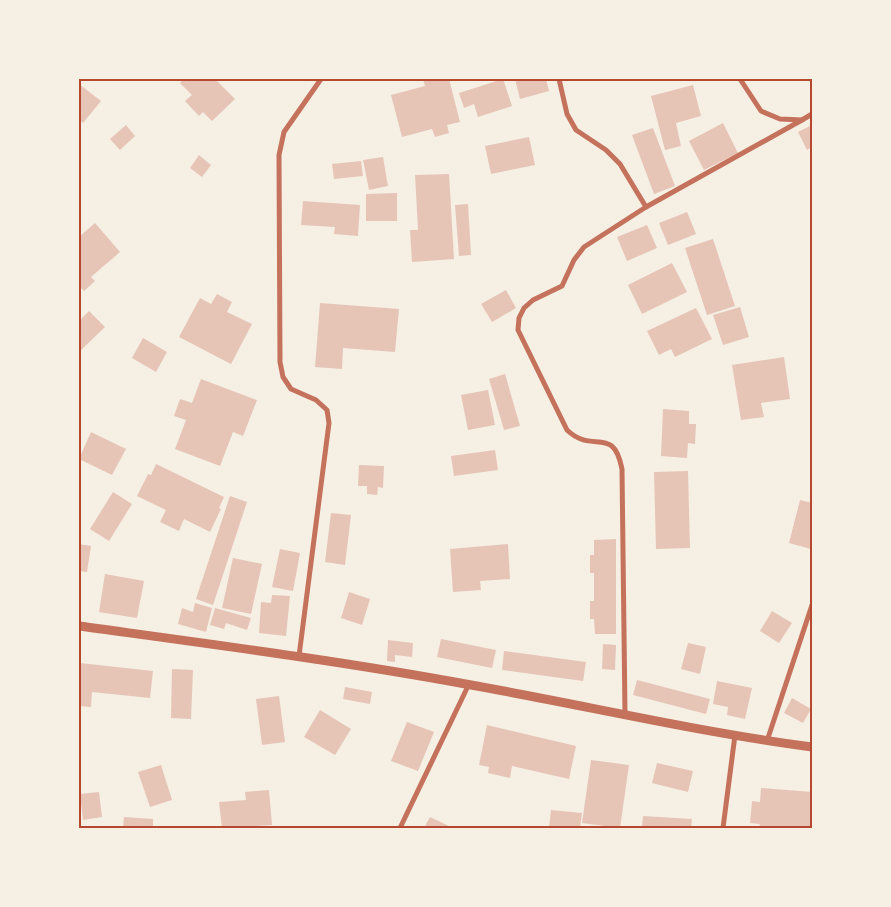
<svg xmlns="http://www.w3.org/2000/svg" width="891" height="907" viewBox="0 0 891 907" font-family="'Fira Sans Condensed',sans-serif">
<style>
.building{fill:#e6c5b7}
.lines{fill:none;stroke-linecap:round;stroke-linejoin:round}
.minor{stroke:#c5725c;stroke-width:5}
.tertiary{stroke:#c5725c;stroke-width:9}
.neatline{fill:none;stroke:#b5482f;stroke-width:2}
</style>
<rect width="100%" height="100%" fill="#f6efe4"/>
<g class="building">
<path d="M184,79H215L235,99L212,121L203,112L199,116L185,101L192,95L180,83Z"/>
<path d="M423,79H449L460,122L447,125L449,133L435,137L432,129L402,137L391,95L425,86Z"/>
<path d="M503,79L512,106L478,117L474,104L464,108L459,93Z"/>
<path d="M515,79H546L549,91L520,99Z"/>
<path d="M79,84L101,101L83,123L79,120Z"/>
<path d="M693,85L701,116L676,123L681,146L665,150L651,96Z"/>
<path d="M723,123L738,153L704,170L689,141Z"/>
<path d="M126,125L135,136L120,150L110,139Z"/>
<path d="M812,125V147L807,150L798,132Z"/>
<path d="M653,128L675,186L654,194L632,135Z"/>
<path d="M529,137L535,165L491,174L485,146Z"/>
<path d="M199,155L211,165L202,177L190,168Z"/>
<path d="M383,157L388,186L369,190L363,160Z"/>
<path d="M361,161L363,176L334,179L332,164Z"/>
<path d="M449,174L454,259L412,262L410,230H418L415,175Z"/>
<path d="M397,193V221H366V194Z"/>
<path d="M303,201L360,205L358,236L334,234L335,227L301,225Z"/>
<path d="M468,204L471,255L459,256L455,205Z"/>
<path d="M687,212L696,234L668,245L659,223Z"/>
<path d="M95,223L120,252L91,277L95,281L84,291L80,287L79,288V237Z"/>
<path d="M647,225L657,248L627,261L617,237Z"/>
<path d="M713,239L735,306L707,315L685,248Z"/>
<path d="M672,263L687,292L642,314L628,285Z"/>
<path d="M506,290L516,308L492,322L481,304Z"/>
<path d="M217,294L232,302L227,312L252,324L231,364L179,337L200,298L211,304Z"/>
<path d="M320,303L399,309L395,352L343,348L342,369L315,367Z"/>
<path d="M740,307L749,337L723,345L713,315Z"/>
<path d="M696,308L712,339L675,357L671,349L659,355L647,331Z"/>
<path d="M89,311L105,327L79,352V321Z"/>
<path d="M143,338L167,352L156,372L132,358Z"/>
<path d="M784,357L790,399L761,403L764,417L741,420L732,365Z"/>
<path d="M505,374L520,426L504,430L489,379Z"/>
<path d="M201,379L257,400L243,436L233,432L220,466L175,449L186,420L174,416L180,399L192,403Z"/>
<path d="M488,390L495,425L468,430L461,395Z"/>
<path d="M663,409L689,411V424H696L695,444L688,443L687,458L661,456Z"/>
<path d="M91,432L126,449L112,475L79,459Z"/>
<path d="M495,450L498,470L454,476L451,456Z"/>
<path d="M156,464L224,497L219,508L221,509L210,532L184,519L179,531L160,522L166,510L137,496L148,474L151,475Z"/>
<path d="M359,465L384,466L383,488L378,487L377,495L367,494V486H358Z"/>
<path d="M688,471L690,548L656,549L654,472Z"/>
<path d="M113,492L132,504L109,541L90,529Z"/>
<path d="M230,496L247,502L213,605L196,599Z"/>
<path d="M800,500L812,503V542L811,549L789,543Z"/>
<path d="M331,513L351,515L345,565L325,562Z"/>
<path d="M616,539V634H595L594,619H590V601H594V573H590V555H594V540Z"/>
<path d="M79,544L91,546L87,572L79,571Z"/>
<path d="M508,544L510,579L480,581L481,590L453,592L450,549Z"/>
<path d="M280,549L300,553L293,591L272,587Z"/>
<path d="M233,558L262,564L251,614L222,608Z"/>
<path d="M105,574L144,581L137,618L99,612Z"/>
<path d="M349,592L370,599L362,625L341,618Z"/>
<path d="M272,595L290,596L286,636L259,633L261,602L271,603Z"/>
<path d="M195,603L212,608L206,632L178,624L182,608L193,612Z"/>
<path d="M215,608L251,618L247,630L226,623L224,629L210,625Z"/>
<path d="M772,611L792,623L779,643L760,631Z"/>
<path d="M441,639L496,650L492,668L437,657Z"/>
<path d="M388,640L413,643L412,657L395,655V662L387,661Z"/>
<path d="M688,643L706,647L700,674L681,669Z"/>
<path d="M603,644L616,645L615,670L602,669Z"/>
<path d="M504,651L586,662L583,681L502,670Z"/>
<path d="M80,663L153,671L150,698L92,692L91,707L79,706Z"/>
<path d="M172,669L193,670L191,719L171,718Z"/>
<path d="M637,680L710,699L706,714L633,695Z"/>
<path d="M717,681L752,688L745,719L727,715L728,707L713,704Z"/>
<path d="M345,687L372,692L370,704L343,699Z"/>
<path d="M279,696L285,742L262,745L256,699Z"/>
<path d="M792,698L811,709L803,723L784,713Z"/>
<path d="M320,710L351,729L335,755L304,737Z"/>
<path d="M407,722L434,732L418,771L391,761Z"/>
<path d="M487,725L576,746L569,779L512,766L510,778L488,773L489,767L479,765Z"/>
<path d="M591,760L629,765L620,828L582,823Z"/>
<path d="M657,763L693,771L688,792L652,783Z"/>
<path d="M161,765L172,800L150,807L138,772Z"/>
<path d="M761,788L812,792V828H769L759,827L760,824L750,823L752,801L760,802Z"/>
<path d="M269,790L272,825L222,828L219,802L246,800L245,792Z"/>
<path d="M99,792L102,817L83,820L80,794Z"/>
<path d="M551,810L582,813L580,828H549Z"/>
<path d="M643,816L692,819L691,828H642Z"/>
<path d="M124,817L153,819V828H123Z"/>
<path d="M430,817L453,828H424Z"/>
</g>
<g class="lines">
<g class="minor">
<path d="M559,79L567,114L576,130L606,150L620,164L646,207"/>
<path d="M740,79L761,111L780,119L802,120L812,114"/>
<path d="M299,656L329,423L327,410L316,400L291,389L283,377L280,362L279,155L284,132L321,79"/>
<path d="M625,714L622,469C613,424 593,455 567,430L518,330L519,318L524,308L533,300L562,286L574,260L584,247L646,207L802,120"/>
<path d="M767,741L812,605"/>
<path d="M400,828L469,684"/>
<path d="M723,828L735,735"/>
</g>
<path class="tertiary" d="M79,626C210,644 341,661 471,685C584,705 698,732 812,747"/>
</g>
<rect width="891" height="907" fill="none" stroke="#f6efe4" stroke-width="160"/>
<rect x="80" y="80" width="731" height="747" class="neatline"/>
</svg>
